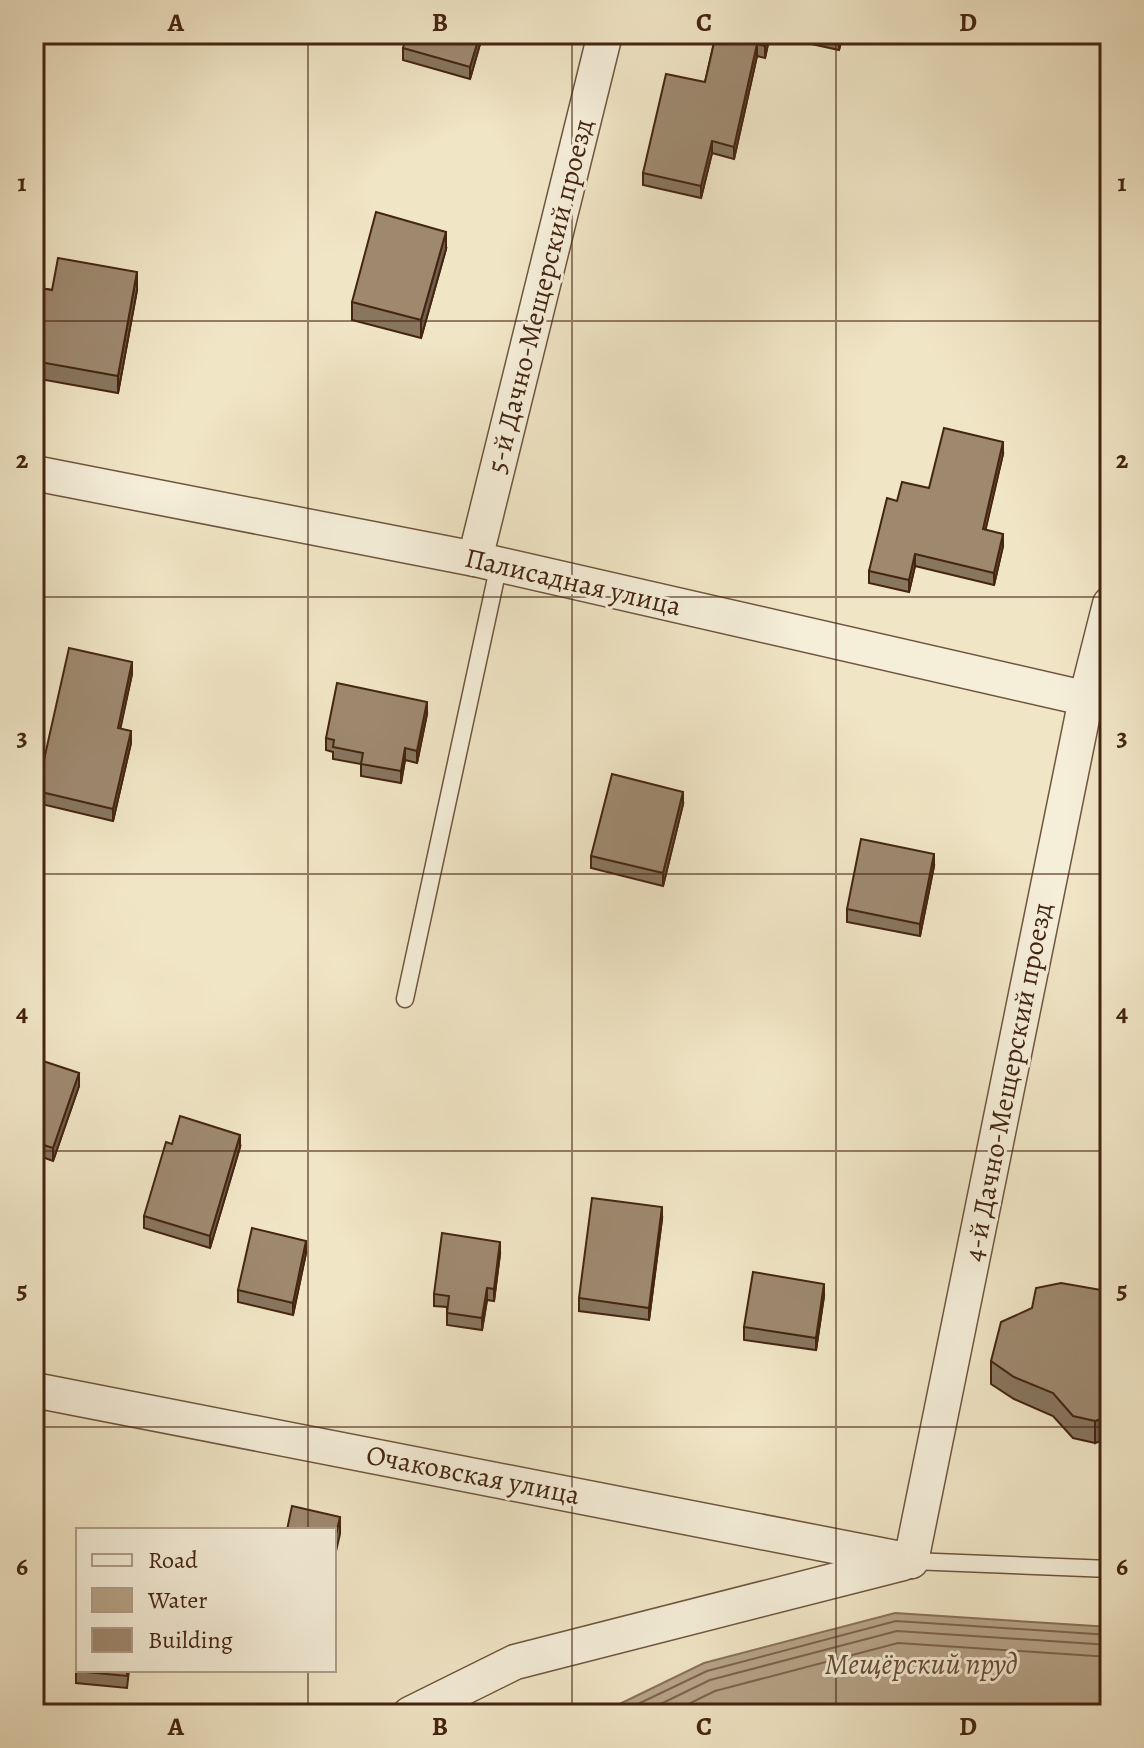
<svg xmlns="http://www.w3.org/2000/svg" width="1144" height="1748" viewBox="0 0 1144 1748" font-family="Alegreya,serif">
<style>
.water{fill:#b6a488;stroke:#897158;stroke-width:2}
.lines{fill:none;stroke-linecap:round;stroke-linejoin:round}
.shore{stroke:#7e644c;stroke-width:2}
.lane-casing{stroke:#70553e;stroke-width:19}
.street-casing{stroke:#70553e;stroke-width:37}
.lane{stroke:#f5eed9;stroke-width:16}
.street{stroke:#f5eed9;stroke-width:34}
.wall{fill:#88765f;stroke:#452511;stroke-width:2}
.shaded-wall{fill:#6f604e;stroke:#452511;stroke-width:2}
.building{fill:#9e896f;stroke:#452511;stroke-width:2}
.grid{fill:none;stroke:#452511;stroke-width:2;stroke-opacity:0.55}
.labels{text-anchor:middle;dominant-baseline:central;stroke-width:6;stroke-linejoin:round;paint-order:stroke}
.street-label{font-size:28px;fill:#452511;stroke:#f5eed9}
.water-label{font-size:30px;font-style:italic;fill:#674b35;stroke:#f5eed9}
.neatline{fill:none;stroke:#452511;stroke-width:3}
.grid-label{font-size:26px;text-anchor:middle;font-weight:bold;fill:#452511}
</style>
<rect width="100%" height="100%" fill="#f0e5c5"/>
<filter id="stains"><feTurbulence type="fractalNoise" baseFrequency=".0025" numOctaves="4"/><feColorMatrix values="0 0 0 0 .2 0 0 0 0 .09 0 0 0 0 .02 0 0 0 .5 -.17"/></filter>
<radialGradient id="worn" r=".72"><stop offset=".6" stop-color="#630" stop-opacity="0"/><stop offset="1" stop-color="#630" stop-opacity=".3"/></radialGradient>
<path class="water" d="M895,1613L1110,1627V1714H599L704,1663Z"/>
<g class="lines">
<g class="shore">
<path d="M617,1714L707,1671L896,1621L1110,1635"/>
<path d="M640,1714L710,1680L897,1631L1110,1645"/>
<path d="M668,1714L715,1691L898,1643L1110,1657"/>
</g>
<defs>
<g id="lane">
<path d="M405,999L499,564"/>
<path d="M911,1561L1110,1569"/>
</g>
<g id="street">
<path d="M34,473L475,559L1110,704"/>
<path d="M475,559L605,34"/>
<path d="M34,1390L911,1561"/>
<path d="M911,1561L1086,699L1110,604"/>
<path d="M410,1714L515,1662L903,1563"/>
</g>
</defs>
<use href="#lane" class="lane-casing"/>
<use href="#street" class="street-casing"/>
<use href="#lane" class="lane"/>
<use href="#street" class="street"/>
</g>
<g class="wall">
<path d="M716,34H843L839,50L770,35L765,58L757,56L734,159L712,153L701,198L643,185V173L705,82Z"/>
<path d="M480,44L470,79L403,60V48Z"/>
<path d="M446,249L421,338L352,320V302Z"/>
<path d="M34,287L52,290H137L118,393L34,378Z"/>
<path d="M1003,454L985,530L1003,546L994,585L915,566L909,592L869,583V571L897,501L929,488Z"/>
<path d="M132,674L120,728L131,743L113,821L37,803V791Z"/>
<path d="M427,714L417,763L405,760L401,783L361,776V764L333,759V752L326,750V738Z"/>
<path d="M683,804L663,886L591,868V856Z"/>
<path d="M934,866L920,936L847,922V909Z"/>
<path d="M34,1058L79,1086L53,1161L34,1154Z"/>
<path d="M240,1147L210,1248L144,1228V1216Z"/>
<path d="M662,1219L649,1320L579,1311V1298Z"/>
<path d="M306,1253L293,1315L238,1302V1290Z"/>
<path d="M500,1254L494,1301L487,1300L482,1330L447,1325V1307L434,1306V1294Z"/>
<path d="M1101,1290L1095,1443L1073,1438L1053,1416L1014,1399L991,1384V1361Z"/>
<path d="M824,1296L816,1350L744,1340V1327Z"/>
<path d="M78,1670H129L127,1688L76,1683V1671Z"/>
</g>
<g class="shaded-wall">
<path d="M480,34V44L470,79V67Z"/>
<path d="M768,34H770V35L765,58V46Z"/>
<path d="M840,34H843L839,50V37Z"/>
<path d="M757,44V56L734,159V147Z"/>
<path d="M712,141V153L701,198V186Z"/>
<path d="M446,232V249L421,338V320Z"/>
<path d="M137,272V290L118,393V376Z"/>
<path d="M1003,442V454L983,541V529Z"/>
<path d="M1003,534V546L994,585V573Z"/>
<path d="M915,554V566L909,592V580Z"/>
<path d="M132,662V674L118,740V728Z"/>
<path d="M427,702V714L417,763V751Z"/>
<path d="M131,731V743L113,821V809Z"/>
<path d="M405,748V760L401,783V771Z"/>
<path d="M683,792V804L663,886V873Z"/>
<path d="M934,854V866L920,936V924Z"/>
<path d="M79,1073V1086L53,1161V1148Z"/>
<path d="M240,1135V1147L210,1248V1236Z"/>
<path d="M662,1207V1219L649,1320V1308Z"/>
<path d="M306,1241V1253L293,1315V1303Z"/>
<path d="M500,1242V1254L494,1301V1289Z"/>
<path d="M824,1284V1296L816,1350V1338Z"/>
<path d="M487,1288V1300L482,1330V1318Z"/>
<path d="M1110,1416V1438L1095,1443V1421Z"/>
<path d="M340,1517V1534L334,1560V1542Z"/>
</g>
<g class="building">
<path d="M407,34H480L470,67L403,48Z"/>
<path d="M716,34H768L765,46L757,44L734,147L712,141L701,186L643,173L666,74L705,82Z"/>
<path d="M823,34H840L839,37Z"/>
<path d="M376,212L446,232L421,320L352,302Z"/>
<path d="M58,258L137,272L118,376L34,361V287L52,290Z"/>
<path d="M944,428L1003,442L983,529L1003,534L994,573L915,554L909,580L869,571L887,498L897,501L902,482L929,488Z"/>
<path d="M69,648L132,662L118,728L131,731L113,809L37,791Z"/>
<path d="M337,683L427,702L417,751L405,748L401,771L361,764L363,753L333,747L334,740L326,738Z"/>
<path d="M612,774L683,792L663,873L591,856Z"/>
<path d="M861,839L934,854L920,924L847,909Z"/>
<path d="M34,1058L79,1073L53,1148L34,1142Z"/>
<path d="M180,1116L240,1135L210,1236L144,1216L166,1142L172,1144Z"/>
<path d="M592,1198L662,1207L649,1308L579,1298Z"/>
<path d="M252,1228L306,1241L293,1303L238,1290Z"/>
<path d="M442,1233L500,1242L494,1289L487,1288L482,1318L447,1313L449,1296L434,1294Z"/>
<path d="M753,1272L824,1284L816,1338L744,1327Z"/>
<path d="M1061,1283L1101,1290L1110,1289V1416L1095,1421L1073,1416L1053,1393L1014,1377L991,1361L1001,1322L1032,1308L1036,1288Z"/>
<path d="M292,1506L340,1517L334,1542V1530H287Z"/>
<path d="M78,1654V1670H127V1676L76,1671Z"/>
</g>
<path class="grid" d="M308,34V1530M572,34V1714M836,34V1714M34,321H1110M34,597H1110M34,874H1110M34,1151H1110M34,1427H1110M308,1670V1714"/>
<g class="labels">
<g class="street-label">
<text transform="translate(540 296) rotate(-76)">5-й Дачно-Мещерский проезд</text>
<text transform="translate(573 582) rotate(13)">Палисадная улица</text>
<text transform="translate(1008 1082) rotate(-79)">4-й Дачно-Мещерский проезд</text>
<text transform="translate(473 1475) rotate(11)">Очаковская улица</text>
</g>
<g class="water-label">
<text x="921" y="1664">Мещёрский пруд</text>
</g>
</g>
<rect width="1144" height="1748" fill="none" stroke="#f0e5c5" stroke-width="88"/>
<rect x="76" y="1528" width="260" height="144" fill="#f5eed9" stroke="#af9e89" stroke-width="2"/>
<rect x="92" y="1554" width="40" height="12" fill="#f5eed9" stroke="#af9e89" stroke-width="2"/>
<text x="148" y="1568" font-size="24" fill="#452511">Road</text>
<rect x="92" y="1588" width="40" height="24" fill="#b6a488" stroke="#af9e89" stroke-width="2"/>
<text x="148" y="1608" font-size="24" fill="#452511">Water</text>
<rect x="92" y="1628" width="40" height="24" fill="#9e896f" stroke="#af9e89" stroke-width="2"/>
<text x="148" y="1648" font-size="24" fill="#452511">Building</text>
<rect x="44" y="44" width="1056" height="1660" class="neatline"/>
<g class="grid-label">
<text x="176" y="31">A</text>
<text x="440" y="31">B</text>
<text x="704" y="31">C</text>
<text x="968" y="31">D</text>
<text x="22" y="191">1</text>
<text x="1122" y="191">1</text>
<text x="22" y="468">2</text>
<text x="1122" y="468">2</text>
<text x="22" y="745">3</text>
<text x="1122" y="745">3</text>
<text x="22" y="1021">4</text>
<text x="1122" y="1021">4</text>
<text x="22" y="1298">5</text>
<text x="1122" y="1298">5</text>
<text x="22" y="1575">6</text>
<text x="1122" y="1575">6</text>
<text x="176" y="1735">A</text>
<text x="440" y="1735">B</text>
<text x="704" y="1735">C</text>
<text x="968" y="1735">D</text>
</g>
<rect width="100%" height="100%" filter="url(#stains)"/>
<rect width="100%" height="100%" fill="url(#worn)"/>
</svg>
